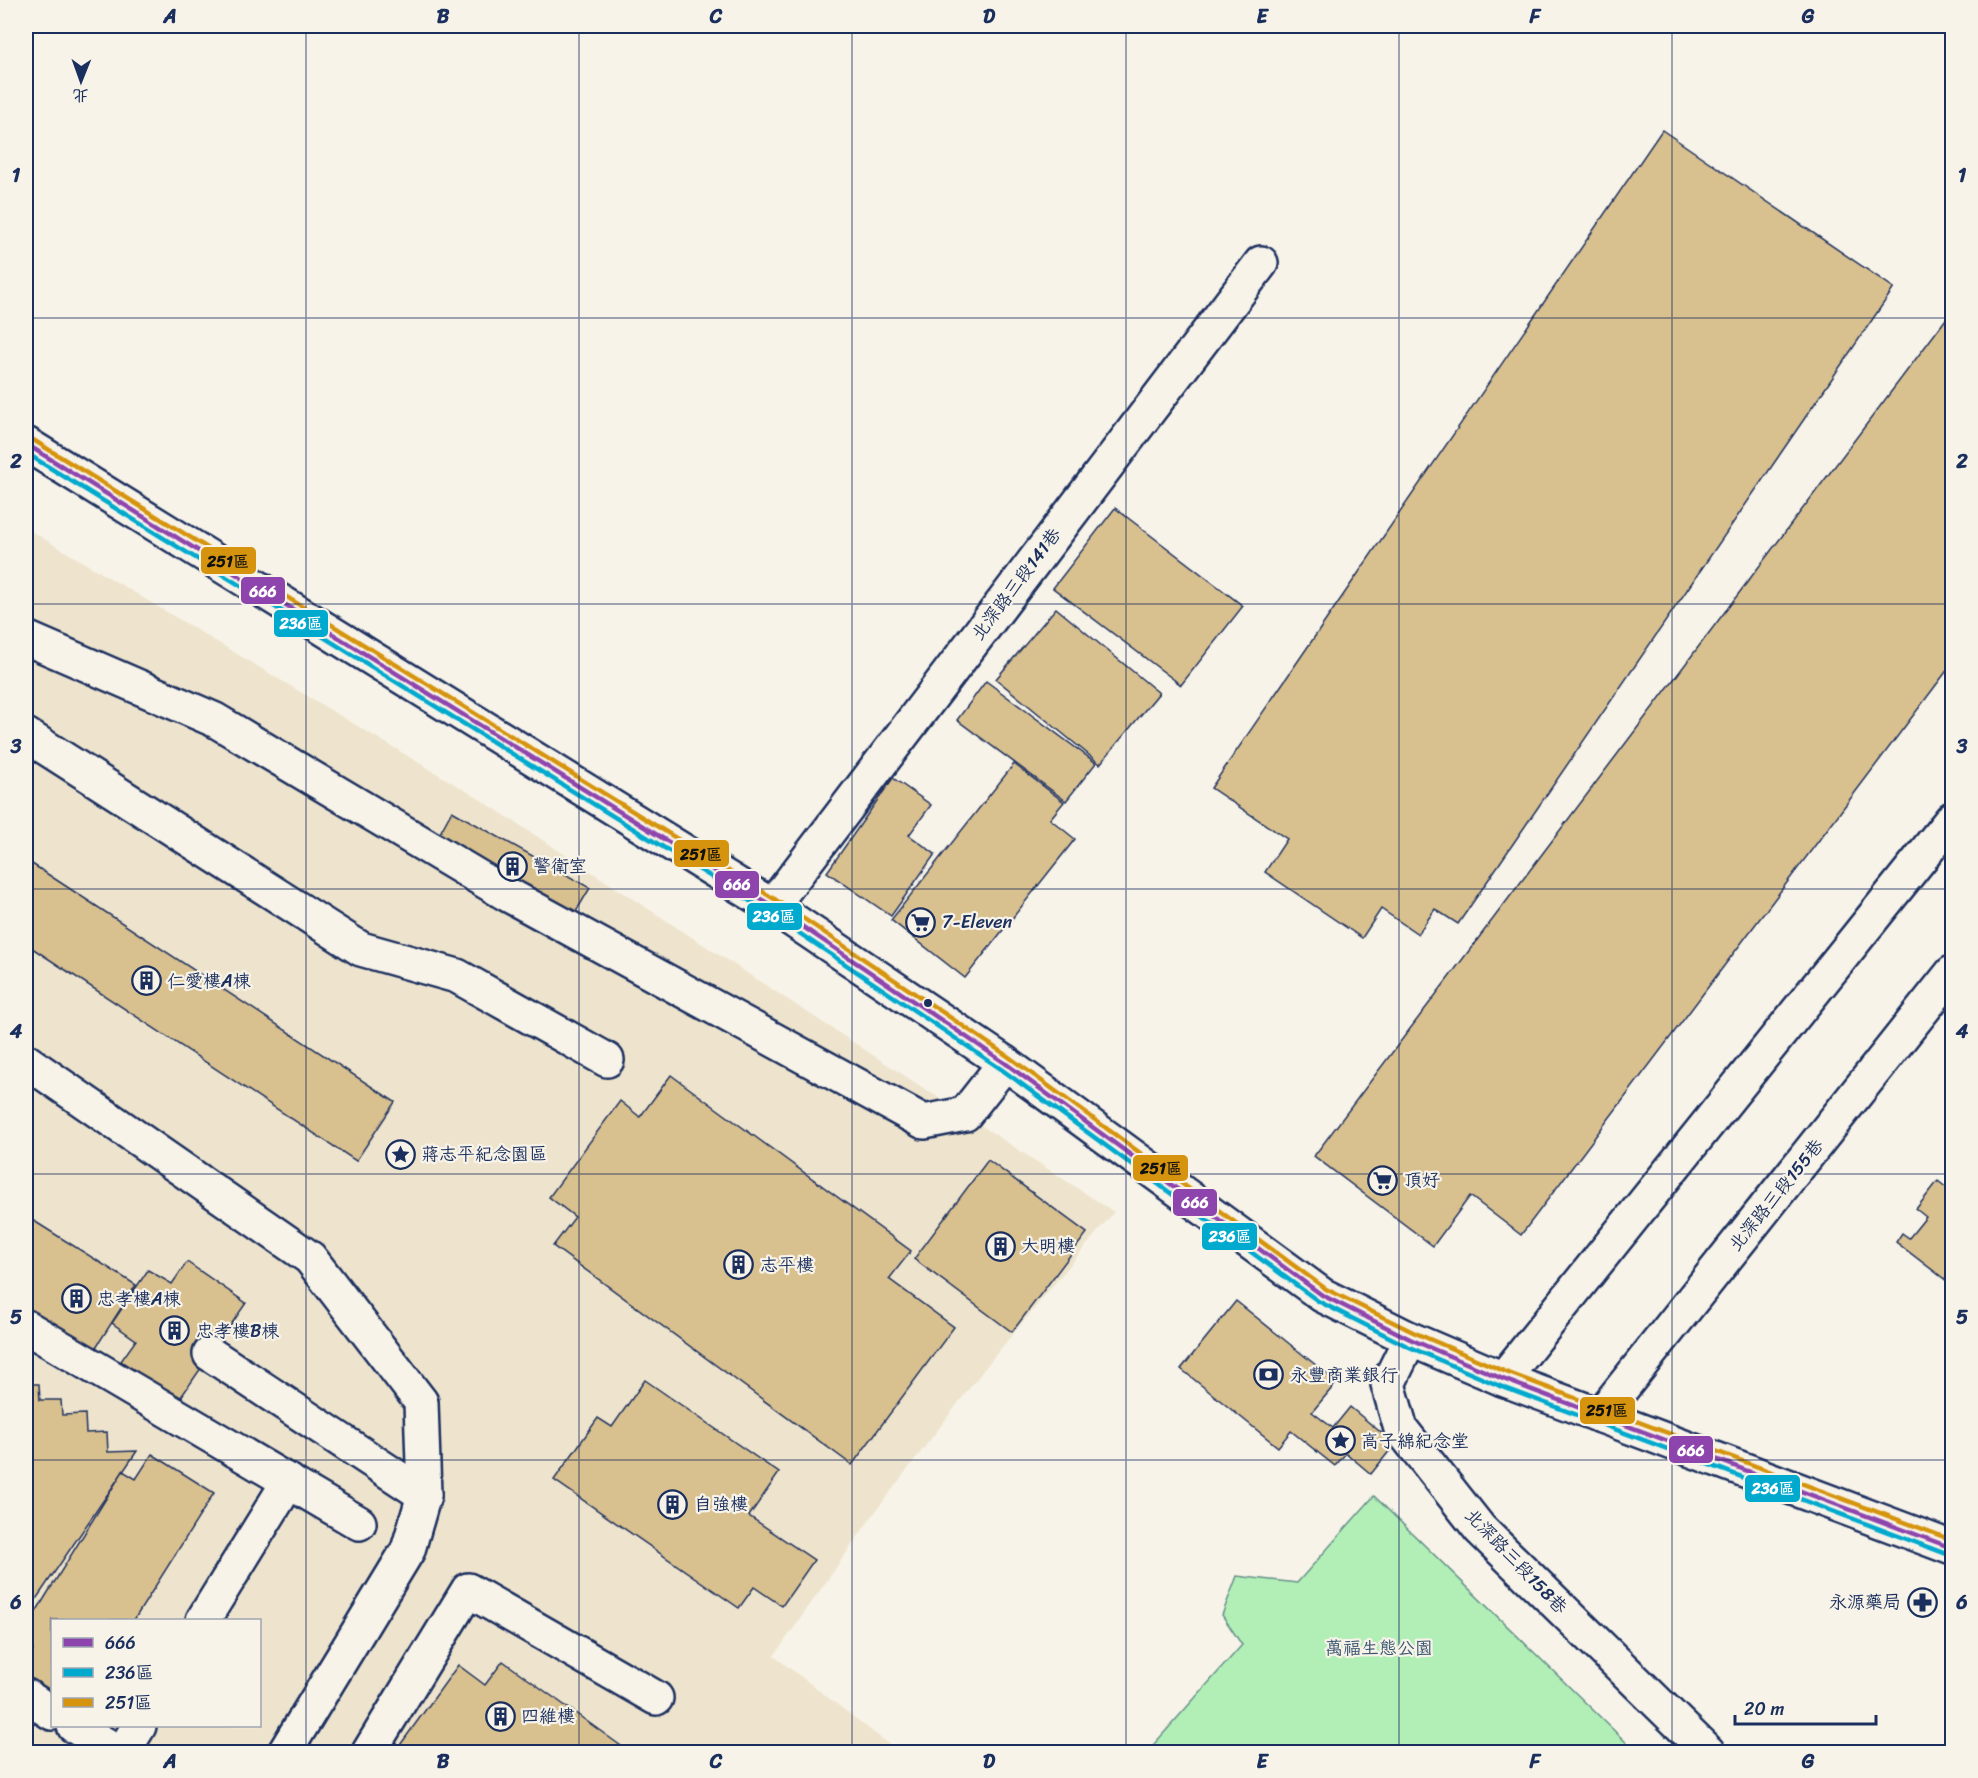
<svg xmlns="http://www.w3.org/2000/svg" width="1978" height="1778" viewBox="0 0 1978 1778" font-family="Sriracha,'LXGW WenKai TC',sans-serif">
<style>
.built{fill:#eee4cd;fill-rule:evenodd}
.green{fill:#b1efb6;stroke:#668f8a;stroke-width:1.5}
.building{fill:#d9c08f;stroke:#1b2f5e;stroke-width:1.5}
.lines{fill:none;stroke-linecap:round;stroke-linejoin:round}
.minor-casing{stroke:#1b2f5e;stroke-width:38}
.major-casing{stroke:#1b2f5e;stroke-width:38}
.minor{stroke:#f7f3e8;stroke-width:33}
.major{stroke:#f7f3e8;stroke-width:33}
.bus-1-casing{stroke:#f7f3e8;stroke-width:9}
.bus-2-casing{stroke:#f7f3e8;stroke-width:9}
.bus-3-casing{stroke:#f7f3e8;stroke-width:9}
.bus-1{stroke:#8e44ad;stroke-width:4.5}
.bus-2{stroke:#00a9ce;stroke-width:4.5}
.bus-3{stroke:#d6940e;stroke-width:4.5}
.grid{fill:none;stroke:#1b2f5e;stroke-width:1.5;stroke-opacity:0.55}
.bus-dot{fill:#1b2f5e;stroke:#f7f3e8;stroke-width:2}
.labels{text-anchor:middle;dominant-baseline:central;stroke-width:4.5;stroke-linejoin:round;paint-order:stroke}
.street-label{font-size:18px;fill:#1b2f5e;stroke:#f7f3e8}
.poi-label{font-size:18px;fill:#1b2f5e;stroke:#f7f3e8;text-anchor:start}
.park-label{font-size:18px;fill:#395570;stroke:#f7f3e8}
.line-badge{stroke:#f7f3e8;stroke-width:2}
.badge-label{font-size:16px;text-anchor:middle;font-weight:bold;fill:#fff}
.pale-badge-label{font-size:16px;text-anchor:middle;font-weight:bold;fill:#111}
.neatline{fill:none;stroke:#1b2f5e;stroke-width:2}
.grid-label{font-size:20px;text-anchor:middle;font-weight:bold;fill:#1b2f5e}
</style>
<rect width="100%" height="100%" fill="#f7f3e8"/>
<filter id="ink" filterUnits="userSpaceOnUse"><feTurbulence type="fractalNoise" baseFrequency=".0167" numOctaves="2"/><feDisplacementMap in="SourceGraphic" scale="12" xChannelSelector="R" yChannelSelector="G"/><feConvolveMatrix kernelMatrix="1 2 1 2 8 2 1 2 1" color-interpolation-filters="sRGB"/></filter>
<g filter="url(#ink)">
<path class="built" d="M26,528L478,798L1114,1212L988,1364L878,1508L774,1656L899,1752H26ZM52,1620H260V1726H52Z"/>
<path class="green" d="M1374,1496L1636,1752H1147L1242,1645L1222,1615L1237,1576L1297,1583Z"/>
<g class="building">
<path d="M1662,130L1894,288L1458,924L1435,909L1418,934L1381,909L1362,938L1265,872L1287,839L1211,788Z"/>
<path d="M1952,311V664L1521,1235L1470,1196L1433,1246L1314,1156Z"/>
<path d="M1115,508L1243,606L1181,685L1053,588Z"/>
<path d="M1056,608L1159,693L1100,764L996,679Z"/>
<path d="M986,681L1096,763L1066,801L957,720Z"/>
<path d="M1014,764L1064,802L1050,819L1075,839L965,978L891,920Z"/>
<path d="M893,778L931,805L909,835L935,854L891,916L827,872Z"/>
<path d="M452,811L590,888L571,920L434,844Z"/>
<path d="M26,860L395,1102L356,1161L26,944Z"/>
<path d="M671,1075L911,1251L889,1279L954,1327L852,1465L553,1246L575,1217L549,1197L620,1101L640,1117Z"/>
<path d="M988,1160L1087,1233L1012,1332L914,1259Z"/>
<path d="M1938,1181L1947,1188L1952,1181V1309L1947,1305L1952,1285L1896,1242L1902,1233L1909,1238L1926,1217L1916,1209Z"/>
<path d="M26,1216L136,1285L91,1355L26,1314Z"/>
<path d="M187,1262L246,1303L179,1400L121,1361L136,1340L112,1323L148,1270L172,1284Z"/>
<path d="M1236,1301L1337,1382L1312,1412L1333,1428L1350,1407L1395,1444L1371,1474L1346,1453L1335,1466L1291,1431L1278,1447L1181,1369Z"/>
<path d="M645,1380L779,1473L749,1516L814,1560L782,1606L754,1587L739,1608L554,1480L598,1418L612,1427Z"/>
<path d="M26,1384H39L40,1400H61L62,1415L85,1414L86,1433L107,1432L108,1452L137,1451L26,1614Z"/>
<path d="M152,1454L214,1493L134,1620H52V1712L26,1695V1663L33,1650L26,1645V1628L123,1471L136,1479Z"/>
<path d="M503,1661L624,1748L630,1752H395L458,1665L485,1685Z"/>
</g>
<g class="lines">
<defs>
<g id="minor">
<path d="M26,638L215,720L505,893L924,1122L965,1114L1005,1063"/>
<path d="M26,735L361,949L457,976L607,1060"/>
<path d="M772,906L1261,263"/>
<path d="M26,1061L310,1258L421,1402L424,1495L408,1550L285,1752"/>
<path d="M26,1327L359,1523"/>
<path d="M1410,1339L1388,1384L1401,1429L1480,1529L1708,1752"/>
<path d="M210,1354L424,1495"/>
<path d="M1503,1379L1952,819"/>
<path d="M1600,1416L1952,973"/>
<path d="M203,1620L289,1481"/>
<path d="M26,1696L52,1713"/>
<path d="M74,1726L118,1752"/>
<path d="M123,1752L139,1726"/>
<path d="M369,1752L468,1590L656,1698"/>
</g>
<path id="major" d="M26,444L772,906L1005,1063L1322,1295L1410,1339L1503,1379L1952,1548"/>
</defs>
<use href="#minor" class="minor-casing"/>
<use href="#major" class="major-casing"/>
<use href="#minor" class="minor"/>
<use href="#major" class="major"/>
<defs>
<path id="bus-1" d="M26,444L772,906L1005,1063L1322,1295L1410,1339L1503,1379L1952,1548"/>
<path id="bus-2" d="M26,453L768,912L1001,1069L1318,1301L1407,1346L1500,1386L1949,1555"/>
<path id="bus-3" d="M30,438L776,900L1009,1057L1326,1289L1413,1332L1506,1372L1952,1540"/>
</defs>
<use href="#bus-1" class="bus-1-casing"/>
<use href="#bus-2" class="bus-2-casing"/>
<use href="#bus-3" class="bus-3-casing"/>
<use href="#bus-1" class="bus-1"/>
<use href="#bus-2" class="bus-2"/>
<use href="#bus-3" class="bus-3"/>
</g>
</g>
<path class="grid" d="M306,26V1752M579,26V1752M852,26V1752M1126,26V1752M1399,26V1752M1672,26V1752M26,318H1952M26,604H1952M26,889H1952M26,1174H1952M26,1460H1952"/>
<defs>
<symbol id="building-ring" viewBox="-11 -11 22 22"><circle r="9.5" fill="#f7f3e8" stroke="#1b2f5e" stroke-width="1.5"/><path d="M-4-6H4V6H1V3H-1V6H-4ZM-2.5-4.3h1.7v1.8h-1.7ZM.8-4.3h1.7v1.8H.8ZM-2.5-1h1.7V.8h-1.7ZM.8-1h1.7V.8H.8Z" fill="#1b2f5e"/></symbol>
<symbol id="supermarket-ring" viewBox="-11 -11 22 22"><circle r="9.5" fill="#f7f3e8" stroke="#1b2f5e" stroke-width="1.5"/><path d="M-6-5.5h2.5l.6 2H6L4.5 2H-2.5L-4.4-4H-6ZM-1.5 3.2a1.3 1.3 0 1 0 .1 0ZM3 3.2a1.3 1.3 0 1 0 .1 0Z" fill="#1b2f5e"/></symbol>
<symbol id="sight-ring" viewBox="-11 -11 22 22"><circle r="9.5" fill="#f7f3e8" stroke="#1b2f5e" stroke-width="1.5"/><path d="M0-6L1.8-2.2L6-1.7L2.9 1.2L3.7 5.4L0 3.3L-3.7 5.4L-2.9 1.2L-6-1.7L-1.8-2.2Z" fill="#1b2f5e"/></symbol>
<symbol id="bank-ring" viewBox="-11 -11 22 22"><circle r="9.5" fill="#f7f3e8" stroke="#1b2f5e" stroke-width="1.5"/><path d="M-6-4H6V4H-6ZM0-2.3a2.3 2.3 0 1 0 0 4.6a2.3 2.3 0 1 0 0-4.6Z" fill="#1b2f5e"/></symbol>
<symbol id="pharmacy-ring" viewBox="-11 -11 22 22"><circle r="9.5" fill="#f7f3e8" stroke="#1b2f5e" stroke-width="1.5"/><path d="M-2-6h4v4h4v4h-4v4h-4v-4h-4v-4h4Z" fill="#1b2f5e"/></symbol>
</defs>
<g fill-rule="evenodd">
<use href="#building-ring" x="496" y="850" width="33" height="33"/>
<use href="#supermarket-ring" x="904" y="906" width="33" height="33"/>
<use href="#building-ring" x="130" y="964" width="33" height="33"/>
<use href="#sight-ring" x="384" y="1138" width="33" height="33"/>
<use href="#supermarket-ring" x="1366" y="1164" width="33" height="33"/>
<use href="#building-ring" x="984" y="1230" width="33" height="33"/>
<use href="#building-ring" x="722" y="1248" width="33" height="33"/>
<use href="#building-ring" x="60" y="1282" width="33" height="33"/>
<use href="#building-ring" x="158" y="1314" width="33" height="33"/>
<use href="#bank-ring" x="1252" y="1358" width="33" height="33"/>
<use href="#sight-ring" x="1324" y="1424" width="33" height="33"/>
<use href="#building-ring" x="656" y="1488" width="33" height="33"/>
<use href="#pharmacy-ring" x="1906" y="1586" width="33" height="33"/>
<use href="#building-ring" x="484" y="1700" width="33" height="33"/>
</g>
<circle class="bus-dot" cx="928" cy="1003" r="5"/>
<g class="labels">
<g class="street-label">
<text transform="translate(1016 584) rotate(-53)">北深路三段141巷</text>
<text transform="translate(1776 1195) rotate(-51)">北深路三段155巷</text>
<text transform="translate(1516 1561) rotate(46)">北深路三段158巷</text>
</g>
<g class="poi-label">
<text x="533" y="866">警衛室</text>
<text x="942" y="922">7-Eleven</text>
<text x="167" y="981">仁愛樓A棟</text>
<text x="421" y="1154">蔣志平紀念園區</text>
<text x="1404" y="1180">頂好</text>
<text x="1021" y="1246">大明樓</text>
<text x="760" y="1265">志平樓</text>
<text x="97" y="1299">忠孝樓A棟</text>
<text x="196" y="1331">忠孝樓B棟</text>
<text x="1290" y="1375">永豐商業銀行</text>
<text x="1361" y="1441">高子綿紀念堂</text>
<text x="694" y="1504">自強樓</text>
<text x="1901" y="1602" text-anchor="end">永源藥局</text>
<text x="521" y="1716">四維樓</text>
</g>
<g class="park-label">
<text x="1379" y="1648">萬福生態公園</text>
</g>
</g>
<g class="line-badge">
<rect x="200" y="546" width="57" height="29" rx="6" fill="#d6940e"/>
<rect x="240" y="576" width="46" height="29" rx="6" fill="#8e44ad"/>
<rect x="273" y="609" width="56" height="29" rx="6" fill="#00a9ce"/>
<rect x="673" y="839" width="57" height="29" rx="6" fill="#d6940e"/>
<rect x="714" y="870" width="46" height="29" rx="6" fill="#8e44ad"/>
<rect x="746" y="902" width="57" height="29" rx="6" fill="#00a9ce"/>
<rect x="1132" y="1154" width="57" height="28" rx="6" fill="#d6940e"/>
<rect x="1172" y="1188" width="46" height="29" rx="6" fill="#8e44ad"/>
<rect x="1201" y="1222" width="57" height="29" rx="6" fill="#00a9ce"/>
<rect x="1579" y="1396" width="57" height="29" rx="6" fill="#d6940e"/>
<rect x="1668" y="1435" width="46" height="29" rx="6" fill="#8e44ad"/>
<rect x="1744" y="1474" width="57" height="29" rx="6" fill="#00a9ce"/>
</g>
<g class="badge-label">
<text x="263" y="597">666</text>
<text x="301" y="629">236區</text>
<text x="737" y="890">666</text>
<text x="774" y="922">236區</text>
<text x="1195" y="1208">666</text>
<text x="1230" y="1242">236區</text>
<text x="1691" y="1456">666</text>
<text x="1773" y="1494">236區</text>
</g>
<g class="pale-badge-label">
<text x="228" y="567">251區</text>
<text x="701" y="860">251區</text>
<text x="1161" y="1174">251區</text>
<text x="1607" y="1416">251區</text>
</g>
<rect width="1978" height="1778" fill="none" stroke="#f7f3e8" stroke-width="66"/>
<rect x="51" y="1619" width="210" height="108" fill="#f7f3e8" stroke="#9fa5b1" stroke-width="1.5"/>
<rect x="63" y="1638" width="30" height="9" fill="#8e44ad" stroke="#9fa5b1" stroke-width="1.5"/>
<text x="105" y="1649" font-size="18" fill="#1b2f5e">666</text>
<rect x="63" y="1668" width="30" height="9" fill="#00a9ce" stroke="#9fa5b1" stroke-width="1.5"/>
<text x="105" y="1679" font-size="18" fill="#1b2f5e">236區</text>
<rect x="63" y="1698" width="30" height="9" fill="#d6940e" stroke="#9fa5b1" stroke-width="1.5"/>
<text x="105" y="1709" font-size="18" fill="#1b2f5e">251區</text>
<g transform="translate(81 81) rotate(181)" stroke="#f7f3e8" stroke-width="4.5" paint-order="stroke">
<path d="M0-4.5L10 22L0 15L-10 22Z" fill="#1b2f5e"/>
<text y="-9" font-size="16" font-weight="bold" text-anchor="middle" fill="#1b2f5e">北</text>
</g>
<path d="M1735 1715v9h141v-9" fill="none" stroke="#1b2f5e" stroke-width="3"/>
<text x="1744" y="1715" font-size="18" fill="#1b2f5e" stroke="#f7f3e8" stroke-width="4.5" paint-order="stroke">20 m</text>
<rect x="33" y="33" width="1912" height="1712" class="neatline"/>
<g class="grid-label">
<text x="170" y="23">A</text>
<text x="443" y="23">B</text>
<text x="716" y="23">C</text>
<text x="989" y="23">D</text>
<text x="1262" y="23">E</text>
<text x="1535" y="23">F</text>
<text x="1808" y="23">G</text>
<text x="16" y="182">1</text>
<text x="1962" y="182">1</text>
<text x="16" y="468">2</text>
<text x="1962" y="468">2</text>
<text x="16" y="753">3</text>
<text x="1962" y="753">3</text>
<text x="16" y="1038">4</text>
<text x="1962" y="1038">4</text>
<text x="16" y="1324">5</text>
<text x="1962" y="1324">5</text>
<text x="16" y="1609">6</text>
<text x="1962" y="1609">6</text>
<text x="170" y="1768">A</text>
<text x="443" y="1768">B</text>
<text x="716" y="1768">C</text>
<text x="989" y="1768">D</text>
<text x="1262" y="1768">E</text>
<text x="1535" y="1768">F</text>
<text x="1808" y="1768">G</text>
</g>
</svg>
